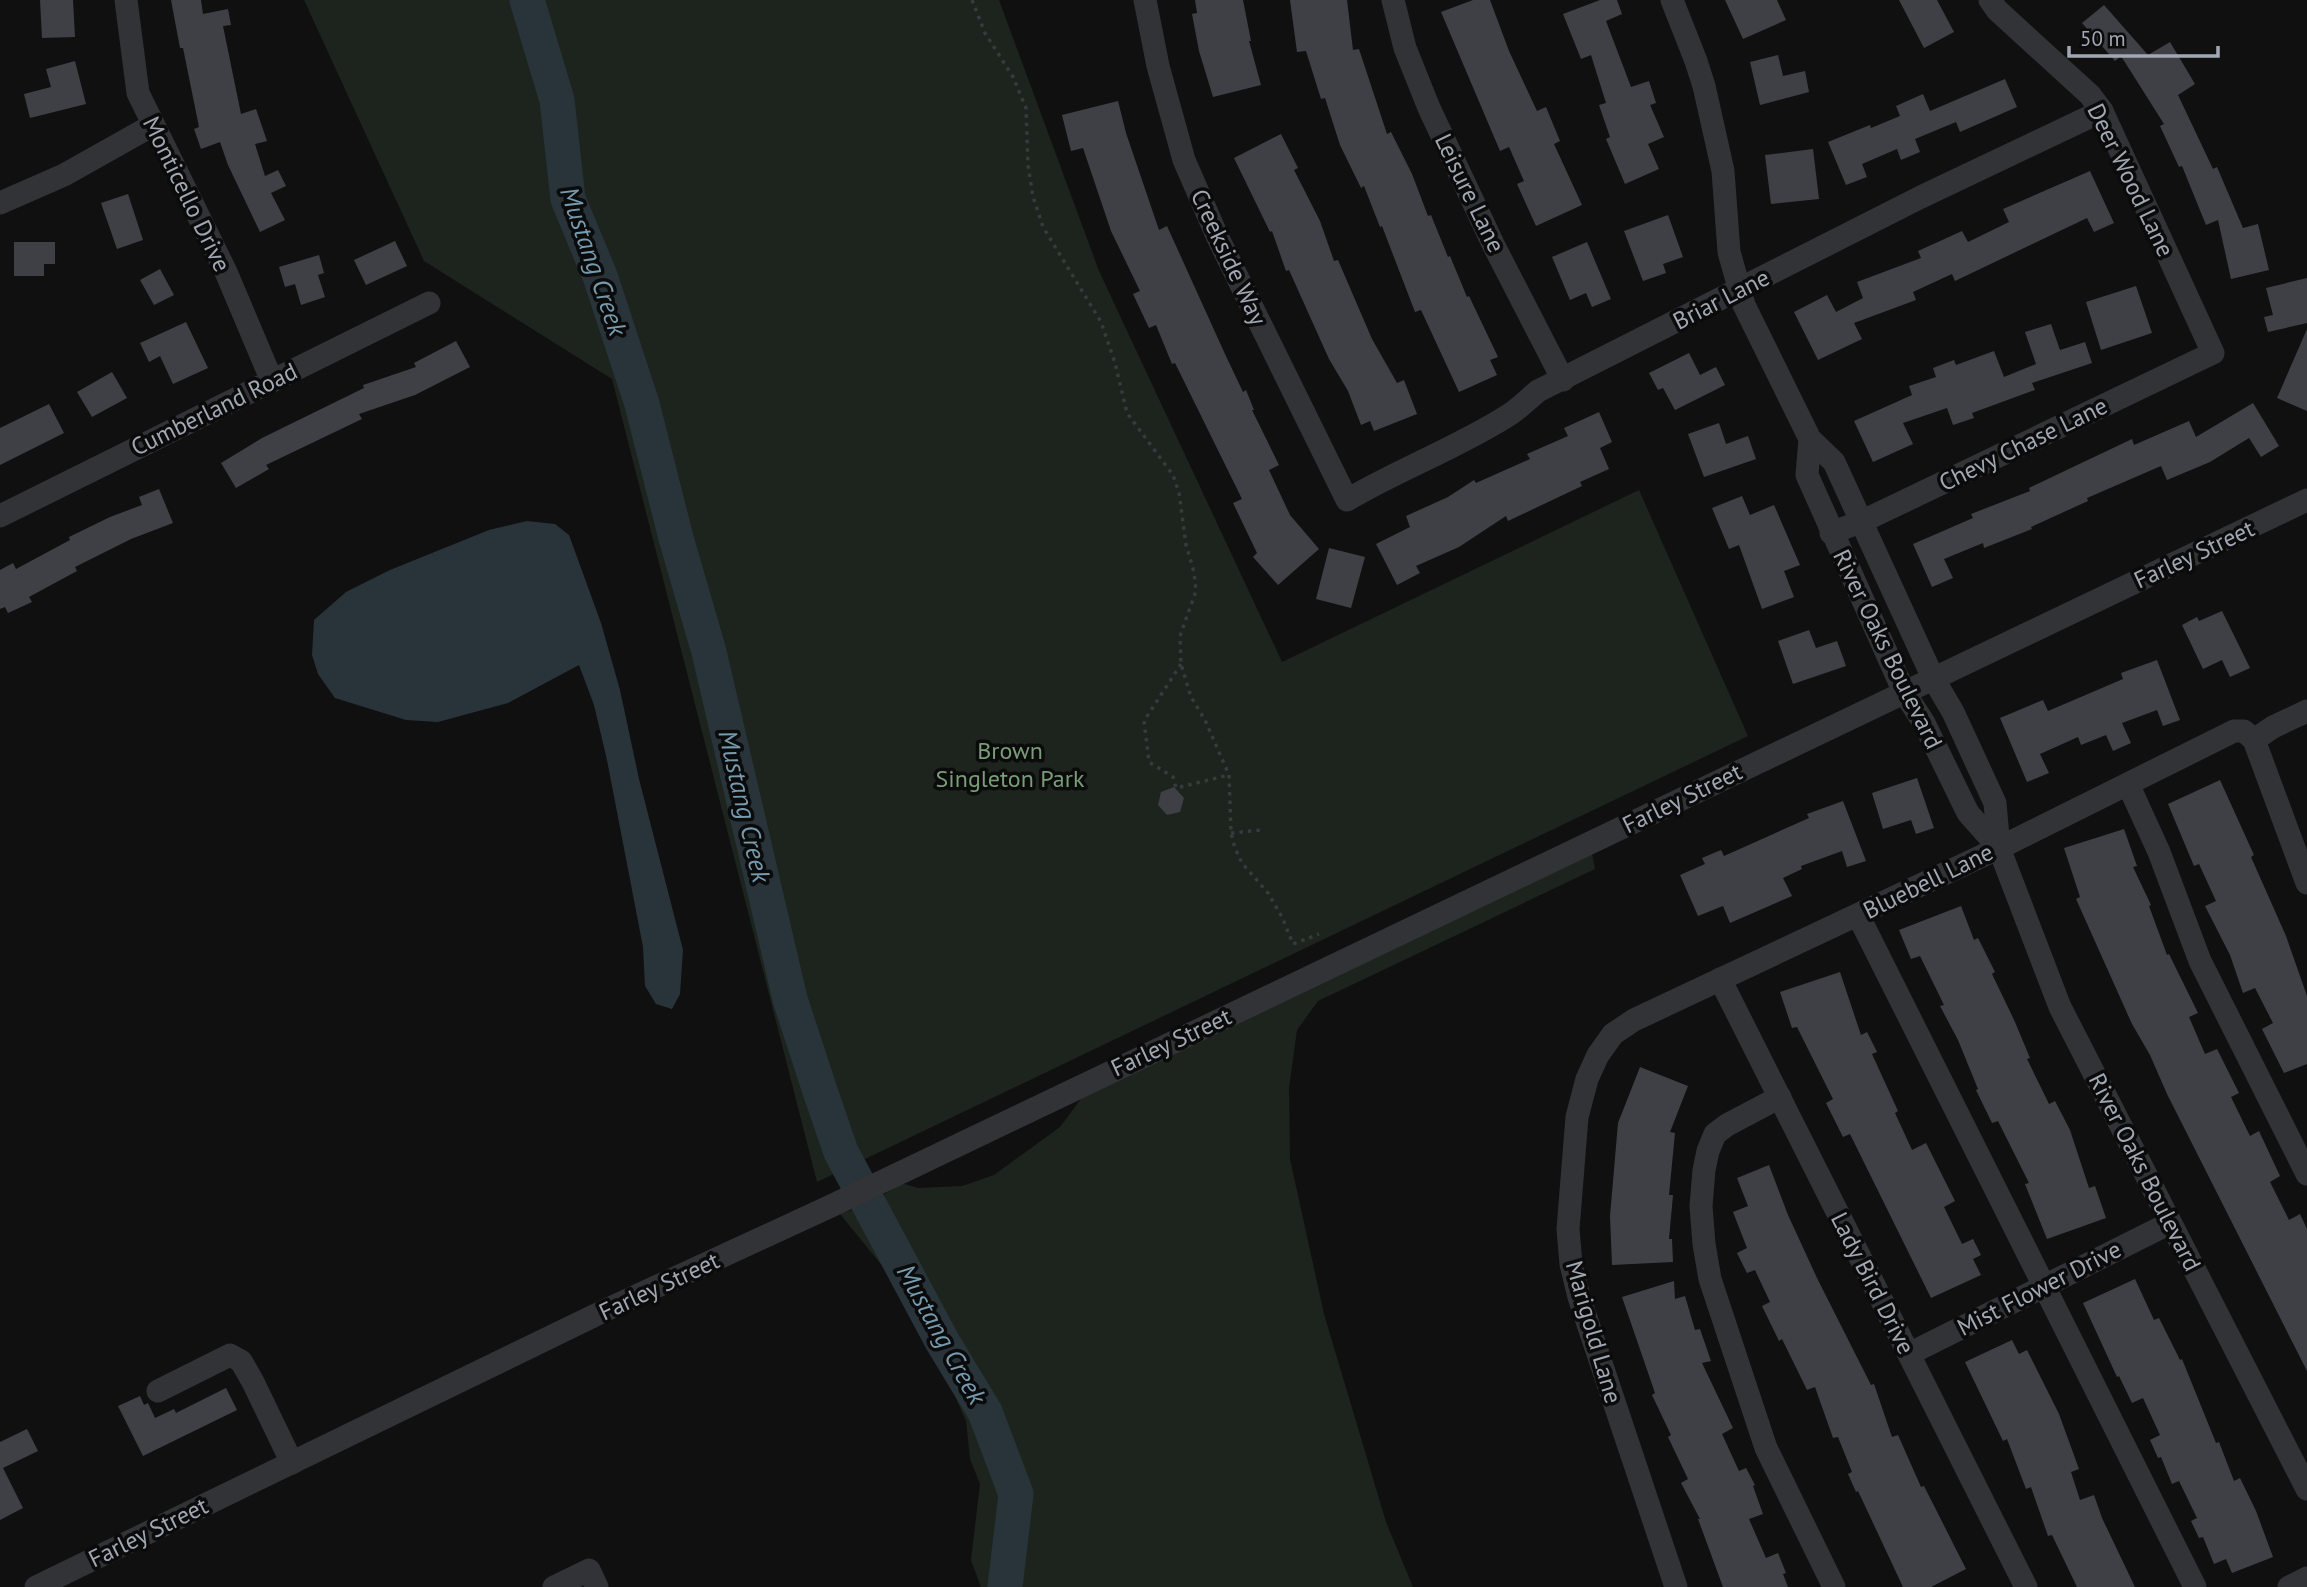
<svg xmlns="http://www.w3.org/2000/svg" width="2307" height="1587" viewBox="0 0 2307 1587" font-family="'PT Sans',sans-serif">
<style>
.green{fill:#1c241d}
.water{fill:#29343a}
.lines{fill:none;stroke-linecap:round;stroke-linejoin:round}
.river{stroke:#29343a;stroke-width:35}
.building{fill:#3f4045}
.path{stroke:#373a3e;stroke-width:3.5;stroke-dasharray:3.5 5;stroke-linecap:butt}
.minor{stroke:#313337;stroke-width:23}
.labels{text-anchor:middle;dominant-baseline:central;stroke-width:7;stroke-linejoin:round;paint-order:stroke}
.street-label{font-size:24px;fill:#a1a8b3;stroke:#0b0b0c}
.park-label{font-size:24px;fill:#799e77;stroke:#0b0b0c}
.water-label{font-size:26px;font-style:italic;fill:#769baf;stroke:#0b0b0c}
</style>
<rect width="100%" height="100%" fill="#101011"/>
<g class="green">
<path d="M304,0H999L1099,271L1282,662L1639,490L1748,736L817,1182L612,379L424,261Z"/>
<path d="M1592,854L1595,869L1318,1001L1297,1030L1289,1088L1290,1159L1324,1314L1386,1522L1413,1587H981L971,1560L980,1484L970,1459L966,1421L946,1376L944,1332L897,1284L840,1214L873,1202L901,1183L918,1188L962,1186L994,1175L1060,1127L1087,1091Z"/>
</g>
<path class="water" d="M527,521L555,524L569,535L601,623L620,690L639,779L683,950L680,994L672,1009L656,1004L645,986L643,947L607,760L594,705L579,665L508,703L438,722L406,720L335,698L318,674L312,655L314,620L346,592L390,570L489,530Z"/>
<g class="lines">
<path class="river" d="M527,0L557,100L568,199L600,276L642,404L676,538L709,652L790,999L820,1091L841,1152L942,1341L985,1412L1016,1494L1005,1587"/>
</g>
<g class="building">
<path d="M40,0H73L75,37L42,38Z"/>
<path d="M171,0H201L203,14L228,9L231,25L223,26L241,114L256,109L267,141L255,144L265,176L278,170L286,186L271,193L285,220L260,232L228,165L220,142L201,149L194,129L199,127L183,48H180Z"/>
<path d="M1195,0H1243L1251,41H1249L1261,85L1213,97L1199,51L1192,14L1197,13Z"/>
<path d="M1290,0H1347L1353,50L1359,49L1387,134L1391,132L1412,174L1428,216L1431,215L1448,257L1450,256L1467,297L1469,296L1498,357L1490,360L1497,375L1459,392L1421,310L1415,312L1382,226L1380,227L1364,186L1361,188L1340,145L1325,98L1321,99L1306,51L1297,52Z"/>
<path d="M1473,0H1490L1509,51L1537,111L1546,107L1560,141L1554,144L1582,205L1536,226L1517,184L1524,181L1509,147L1500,151L1441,12Z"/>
<path d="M1600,0H1617L1622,14L1606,21L1631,87L1649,81L1656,103L1650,105L1664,137L1648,144L1659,169L1625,184L1606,139L1610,137L1599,105L1606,103L1591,55L1581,59L1563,14Z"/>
<path d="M1725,0H1777L1786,20L1743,39Z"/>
<path d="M1899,0H1937L1954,32L1924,48Z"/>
<path d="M2104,5L2148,55L2170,42L2195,84L2178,95L2213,169L2217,167L2243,228L2258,224L2269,270L2231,279L2218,220L2206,225L2182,166L2179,167L2160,126L2164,124L2121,56L2115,61L2082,23Z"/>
<path d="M1778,55L1783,76L1805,71L1809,92L1760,105L1750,62Z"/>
<path d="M75,61L86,104L30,118L24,94L51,87L46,69Z"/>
<path d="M2005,79L2017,107L1960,132L1956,122L1915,139L1920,152L1901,160L1897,149L1862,164L1867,177L1846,185L1828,142L1870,125L1871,128L1900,116L1896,106L1923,94L1930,111Z"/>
<path d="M1118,101L1126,133L1159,230L1167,226L1225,354L1243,392L1246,390L1254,410H1252L1279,465L1269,470L1290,515L1319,549L1278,585L1253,557L1257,553L1233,503L1242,499L1175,363L1172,364L1156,325L1149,328L1133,294L1140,291L1111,231L1083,148L1071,151L1062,115Z"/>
<path d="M1281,134L1298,168L1294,170L1320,221L1334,261L1338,260L1372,339L1397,383L1404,380L1417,414L1374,431L1370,421L1361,425L1348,391L1329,359L1289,270L1286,271L1272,231L1270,232L1234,158Z"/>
<path d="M1813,149L1819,199L1771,204L1765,155Z"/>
<path d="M2090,171L2114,223L2094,232L2087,218L1955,281L1952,274L1913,292L1916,300L1854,323L1862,339L1818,360L1794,312L1827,295L1836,312L1863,298L1857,282L1921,258L1918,251L1962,231L1968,242L2009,222L2003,209Z"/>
<path d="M128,194L143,240L117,249L101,203Z"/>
<path d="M1668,215L1683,257L1663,264L1666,273L1643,281L1624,231Z"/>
<path d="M395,241L407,266L366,285L354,260Z"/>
<path d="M14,242H55V264H44V276H14Z"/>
<path d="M1587,242L1611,299L1592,307L1586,293L1570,300L1552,257Z"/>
<path d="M319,255L324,273L318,275L325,297L301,305L295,284L285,287L279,267Z"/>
<path d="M160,269L174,295L154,305L140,280Z"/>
<path d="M2307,278V323L2268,332L2264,317L2273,315L2266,288Z"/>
<path d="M2136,286L2152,333L2101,350L2086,302Z"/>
<path d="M186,322L208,368L173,384L160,356L149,362L140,343Z"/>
<path d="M2051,324L2060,350L2085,342L2092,363L2032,383L2035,390L1972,413L1974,418L1953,425L1947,408L1903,423L1913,444L1873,462L1854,421L1912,395L1909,386L1936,377L1933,368L1954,360L1956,365L1994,351L2004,377L2036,364L2025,332Z"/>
<path d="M2307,329V411L2277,398Z"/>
<path d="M456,341L470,367L415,395L359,414L362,419L266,465L269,469L236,488L221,463L262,438L364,388L363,385L416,367L414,363Z"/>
<path d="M1689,353L1700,375L1716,367L1725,385L1675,410L1663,388L1658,390L1649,373Z"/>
<path d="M112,372L127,398L92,417L77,392Z"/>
<path d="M2253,403L2279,446L2261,457L2249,438L2210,462L2167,480L2161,466L2087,498L2088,501L2031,527L2032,529L1984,548L1983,543L1944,559L1953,578L1932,587L1913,544L1973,518L1971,514L2030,491L2029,488L2132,439L2134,445L2189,421L2196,437Z"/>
<path d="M49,404L64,433L0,465V428Z"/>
<path d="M1599,412L1612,442L1600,448L1609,469L1580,482L1582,486L1508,521L1506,516L1459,547L1416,566L1420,573L1397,585L1376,544L1410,527L1406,516L1448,497L1474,480L1476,483L1530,459L1527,454L1568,436L1564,428Z"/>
<path d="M1719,423L1726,444L1748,436L1756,459L1704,477L1688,434Z"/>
<path d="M159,489L173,523L131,539L75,567L77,571L29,597L32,602L8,613L5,607L0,609V570L13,563L16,569L70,540L69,537L110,517L142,505L139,497Z"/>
<path d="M1742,496L1750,515L1774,505L1800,565L1784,571L1794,597L1762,609L1739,545L1729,549L1712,508Z"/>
<path d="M1329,548L1365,557L1351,608L1316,599Z"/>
<path d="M2222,611L2250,668L2230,677L2222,660L2203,669L2182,625L2197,617L2199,621Z"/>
<path d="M1809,630L1816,648L1837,641L1846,666L1793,684L1778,641Z"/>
<path d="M2157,660L2180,720L2163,726L2157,710L2122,723L2131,743L2113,751L2106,735L2081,745L2078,737L2040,754L2049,773L2027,782L2000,718L2043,700L2048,711L2123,679L2121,673Z"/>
<path d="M1917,778L1934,828L1916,834L1911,820L1883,829L1872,793Z"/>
<path d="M2220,780L2254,855L2251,857L2286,936L2307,996V1064L2284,1073L2262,1029L2273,1023L2255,988L2243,993L2230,955L2205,906L2216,901L2199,864L2194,866L2168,804Z"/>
<path d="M1174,787L1184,798L1180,812L1167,815L1158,805L1161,792Z"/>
<path d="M1843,801L1866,861L1847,867L1842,851L1801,866L1802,869L1783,878L1792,896L1730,923L1723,906L1698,916L1680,875L1705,864L1702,858L1721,850L1724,856L1809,818L1807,814Z"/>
<path d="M2124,829L2137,866L2133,867L2151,905L2149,906L2167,955L2169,954L2198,1013L2189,1017L2205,1054L2217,1049L2239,1093L2231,1097L2250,1136L2259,1131L2280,1176L2270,1182L2289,1220L2300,1214L2307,1229V1371L2167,1094L2150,1055L2132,1024L2076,899L2080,897L2064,848Z"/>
<path d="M1961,906L1974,940L1978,938L1995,972L1992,974L2015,1022L2030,1058L2027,1059L2049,1104L2055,1101L2070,1130L2089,1188L2095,1186L2106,1218L2047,1239L2025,1184L2029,1183L1998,1121L1992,1123L1976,1090L1978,1089L1958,1040L1940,1006L1944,1005L1920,956L1911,959L1899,930Z"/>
<path d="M1840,972L1861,1035L1867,1032L1877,1052L1872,1054L1898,1111L1895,1113L1912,1150L1926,1143L1955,1201L1944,1207L1962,1244L1973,1239L1981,1255L1973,1259L1981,1275L1931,1298L1850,1134L1843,1137L1826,1103L1833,1099L1797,1027L1792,1028L1780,992Z"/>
<path d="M1640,1067L1688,1086L1670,1132L1675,1133L1669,1195H1673L1669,1239H1672L1673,1262L1612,1265L1610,1216L1618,1123Z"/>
<path d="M1769,1165L1788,1215L1817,1278L1871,1385L1874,1384L1892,1437L1898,1435L1921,1487L1924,1486L1966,1569L1931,1587H1903L1858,1491L1856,1492L1848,1474L1852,1472L1838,1437L1833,1438L1815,1387L1807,1390L1782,1339L1779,1341L1762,1306L1770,1302L1755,1270L1747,1273L1737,1253L1747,1248L1733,1212L1748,1206L1737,1178Z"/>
<path d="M2135,1279L2154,1320L2159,1318L2180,1360L2182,1359L2216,1443L2219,1442L2234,1481L2240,1478L2256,1511L2273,1557L2232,1573L2226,1559L2214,1564L2203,1537L2199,1538L2191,1521L2197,1518L2179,1481L2172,1484L2161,1457L2158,1458L2150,1440L2160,1435L2143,1398L2132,1403L2119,1376L2117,1377L2083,1303Z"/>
<path d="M1674,1281L1675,1299L1685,1296L1695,1330L1700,1329L1711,1361L1702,1363L1733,1428L1722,1434L1739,1471L1746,1468L1755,1485L1753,1486L1763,1514L1749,1519L1766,1558L1778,1553L1786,1573L1783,1574L1788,1587H1723L1698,1519H1700L1681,1483L1688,1479L1668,1437L1671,1435L1652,1395L1655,1393L1622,1297Z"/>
<path d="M2012,1340L2019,1354L2027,1350L2059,1414L2079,1469L2071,1472L2080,1500L2094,1495L2102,1518L2135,1587H2077L2052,1535L2048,1536L2031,1487L2026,1489L2007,1439L2003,1441L1965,1362Z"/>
<path d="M226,1388L237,1410L143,1456L118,1406L140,1396L144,1405L148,1403L155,1418L174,1409L176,1413Z"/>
<path d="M27,1429L38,1451L3,1468L23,1508L0,1520V1442Z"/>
</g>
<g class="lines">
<g class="path">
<path d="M972,0L985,33L1013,77L1026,108L1028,165L1033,197L1043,227L1101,322L1115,363L1127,413L1173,475L1179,493L1186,545L1194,572L1196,591L1180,636L1181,664L1191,697L1205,720L1229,775L1231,833L1235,848L1242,863L1268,893L1282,917L1293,944L1319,934"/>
<path d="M1181,664L1144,721L1149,762L1173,777L1176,788L1229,775"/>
<path d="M1231,833L1262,830"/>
</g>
<g class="minor">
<path d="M126,0L138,93L226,272L272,381"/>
<path d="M1145,0L1158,66L1184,160L1218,238L1347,500C1398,470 1454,449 1504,418C1517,411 1527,400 1538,391L1921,197L2102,111"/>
<path d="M1393,0L1405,48L1429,108L1493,244L1563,380"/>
<path d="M1672,0L1696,61L1704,86L1723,171L1729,252L1744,305L1810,439L1834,462L1933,678L1953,712L1995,803L1999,848"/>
<path d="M0,203L64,175L153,125"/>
<path d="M1810,439L1807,475L1904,692L1924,723L1968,813L1999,848L2060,1007L2307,1489"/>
<path d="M0,516L429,303"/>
<path d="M1831,533L1863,521L2213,353L2102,111L2090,95L1997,10L1990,0"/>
<path d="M2254,740L2273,727L2307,711"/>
<path d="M2128,784L2159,852L2200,961L2307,1174"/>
<path d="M1858,915L2195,1587"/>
<path d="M1720,979L2026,1587"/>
<path d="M1780,1097L1727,1125L1715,1134L1708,1151L1704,1170L1701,1206L1704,1244L1710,1279L1766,1448L1834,1587"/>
<path d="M1909,1354L2170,1223"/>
<path d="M158,1391L230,1355L241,1361L253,1382L292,1463"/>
<path d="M36,1587L608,1309L831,1206L2307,500"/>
<path d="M554,1587L589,1570L597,1587"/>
<path d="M1676,1587L1579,1297L1571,1264L1568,1229L1577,1117L1587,1079L1598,1055L1613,1034L1634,1020L1999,848L2234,731H2244L2254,740L2307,883"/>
<path d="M2289,1587L2307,1578"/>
</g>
</g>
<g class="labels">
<g class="street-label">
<text transform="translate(2131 180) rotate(64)">Deer Wood Lane</text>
<text transform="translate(1470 193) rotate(64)">Leisure Lane</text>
<text transform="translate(187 194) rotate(64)">Monticello Drive</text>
<text transform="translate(1229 257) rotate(65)">Creekside Way</text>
<text transform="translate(1721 299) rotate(-27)">Briar Lane</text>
<text transform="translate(214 409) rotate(-26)">Cumberland Road</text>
<text transform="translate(2023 444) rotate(-26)">Chevy Chase Lane</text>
<text transform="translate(2194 554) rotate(-25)">Farley Street</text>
<text transform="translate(1888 649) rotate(64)">River Oaks Boulevard</text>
<text transform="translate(1682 798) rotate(-26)">Farley Street</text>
<text transform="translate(1928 881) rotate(-26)">Bluebell Lane</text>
<text transform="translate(1171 1042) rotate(-25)">Farley Street</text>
<text transform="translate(2145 1172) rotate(63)">River Oaks Boulevard</text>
<text transform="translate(1873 1283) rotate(63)">Lady Bird Drive</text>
<text transform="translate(659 1286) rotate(-25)">Farley Street</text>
<text transform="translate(2039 1288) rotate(-27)">Mist Flower Drive</text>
<text transform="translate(1594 1332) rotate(74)">Marigold Lane</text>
<text transform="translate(148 1532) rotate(-26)">Farley Street</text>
</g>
<g class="park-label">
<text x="1010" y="750">Brown<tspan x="1010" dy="28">Singleton Park</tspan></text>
</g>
<g class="water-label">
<text transform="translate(594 261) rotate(71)">Mustang Creek</text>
<text transform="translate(745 806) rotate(77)">Mustang Creek</text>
<text transform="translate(942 1334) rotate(61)">Mustang Creek</text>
</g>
</g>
<path d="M2069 46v10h149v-10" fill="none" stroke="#a1a8b3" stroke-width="3.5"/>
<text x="2080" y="46" font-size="21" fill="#a1a8b3" stroke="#0b0b0c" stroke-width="5" paint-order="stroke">50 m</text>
</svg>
